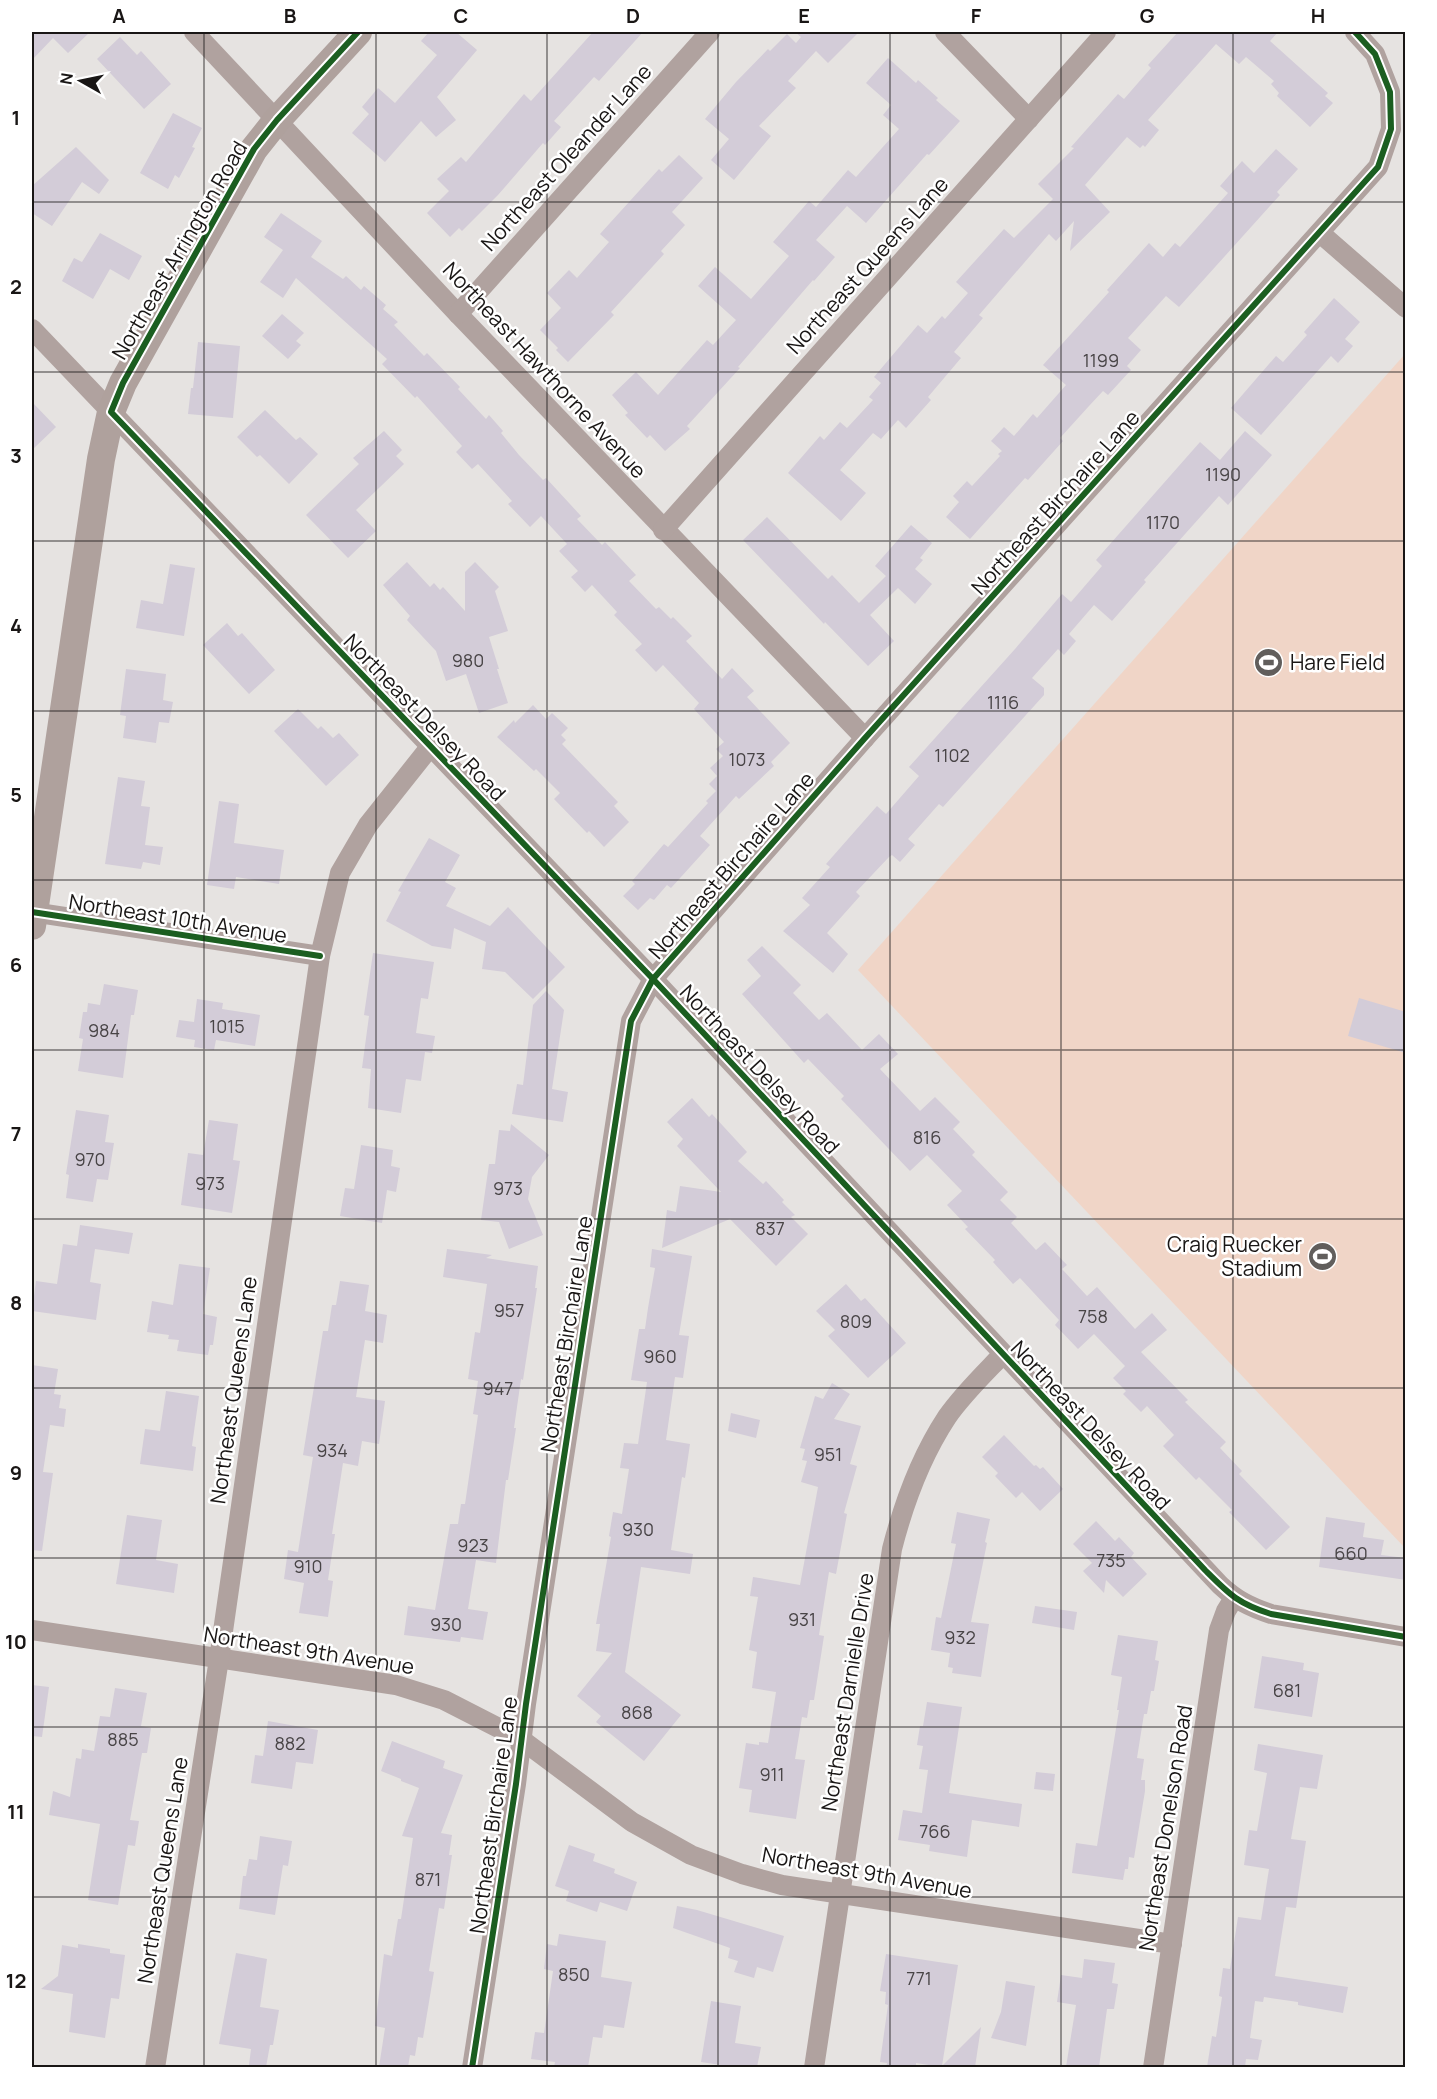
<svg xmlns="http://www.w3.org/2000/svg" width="1437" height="2099" viewBox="0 0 1437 2099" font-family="Manrope,sans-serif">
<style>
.green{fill:#f0d5c7}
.building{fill:#d3ccd8}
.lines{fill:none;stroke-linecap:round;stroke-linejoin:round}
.street{stroke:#b0a29f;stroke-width:20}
.secondary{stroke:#afa19d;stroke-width:28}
.cycleway-casing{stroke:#fff;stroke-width:10}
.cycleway{stroke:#1b5e20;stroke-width:6}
.grid{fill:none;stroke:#191615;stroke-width:1.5;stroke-opacity:0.55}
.labels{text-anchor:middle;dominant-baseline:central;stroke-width:5;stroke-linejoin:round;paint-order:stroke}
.number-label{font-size:18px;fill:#484446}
.street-label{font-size:21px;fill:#191615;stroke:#fff}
.poi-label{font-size:21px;fill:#191615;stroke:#fff;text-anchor:start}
.neatline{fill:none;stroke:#191615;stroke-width:2}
.grid-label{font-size:20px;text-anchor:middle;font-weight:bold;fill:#191615}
</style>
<rect width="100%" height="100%" fill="#e6e3e1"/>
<path class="green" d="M1405,354V1548L858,970Z"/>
<g class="building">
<path d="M32,32H90L68,53L53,38L32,60Z"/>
<path d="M429,32H456L477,50L437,97L456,120L436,137L421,121L385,162L352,133L369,114L362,107L378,88L395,103L437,55L421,41Z"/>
<path d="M593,32H643L599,81L594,77L554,121L561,127L545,145L543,143L498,195L462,231L459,228L450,237L427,213L449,191L437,179L461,157L466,162L524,94L531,101Z"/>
<path d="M795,32H859L828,63L816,51L788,81L796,88L759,126L771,136L734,180L711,160L729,139L705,119L736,82L768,49L770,51L787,34L796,43L801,37Z"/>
<path d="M1178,32H1278L1270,41L1328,93L1325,96L1333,103L1310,127L1277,96L1279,93L1271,84L1274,81L1246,57L1239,64L1216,44L1148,120L1159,130L1145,147L1143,145L1140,148L1127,137L1085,185L1110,212L1070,251L1074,221L1056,241L1049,234L979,315L983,318L954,352L961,358L928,397L931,400L906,428L898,420L881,439L873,433L840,470L866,493L841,521L788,473L820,436L824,440L840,422L847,428L873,400L869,397L881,383L874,377L918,325L927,333L942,316L945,319L968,293L956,282L1004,229L1014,238L1053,199L1038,184L1074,148L1071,147L1118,94L1124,99L1151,68L1148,65Z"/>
<path d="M120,37L137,55L141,51L171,84L144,109L97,59Z"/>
<path d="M888,58L916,83L918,80L938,98L936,100L960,121L929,155L927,154L866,223L847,206L816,240L835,257L814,281L813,280L738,367L740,368L687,426L690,429L665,451L650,435L647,438L625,415L628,413L612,395L636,372L658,395L707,340L713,345L736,320L698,286L715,267L751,299L789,256L773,242L809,201L816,207L848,170L856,177L899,129L883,115L891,105L866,83Z"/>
<path d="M173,113L202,128L192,147L195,148L179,178L175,175L168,189L140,173Z"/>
<path d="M76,147L109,180L99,194L82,182L52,226L32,213V186Z"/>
<path d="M1276,149L1298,169L1277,192L1280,195L1179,307L1166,296L1128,338L1141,350L1127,366L1131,370L1108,395L1103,391L1089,406L1060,438L1063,441L1028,480L1025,478L970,539L946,517L959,502L953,496L967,481L972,486L1000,456L998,454L1002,451L991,441L1004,427L1014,436L1033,414L1037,418L1066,385L1043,365L1109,292L1107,290L1149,243L1163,257L1175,243L1180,247L1228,193L1220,186L1242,161L1254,173Z"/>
<path d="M679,155L703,178L672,212L685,225L661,251L664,254L611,312L614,315L568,362L556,350L558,348L540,330L561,308L547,293L569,270L577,278L609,242L600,234L659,169L662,172Z"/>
<path d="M281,213L322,241L311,257L343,279L346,276L361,290L364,286L386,305L383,309L398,322L394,325L424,356L427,353L460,387L458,389L486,419L489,415L503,431L501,433L519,455L543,480L546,478L581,516L577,519L602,545L605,542L636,575L629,581L656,609L659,607L671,619L673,617L692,636L686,641L722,679L732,668L754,691L747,697L790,743L771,762L774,766L739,799L736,796L700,836L710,845L671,888L667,885L654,900L650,898L638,910L623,896L635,884L632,881L664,844L668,847L708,803L706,801L716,791L709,784L717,776L710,768L723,756L716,749L724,742L694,709L699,703L663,665L656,672L635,650L642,644L614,615L617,612L592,585L585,592L571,577L578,571L559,551L567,544L541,516L530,527L508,504L512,501L478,464L472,469L456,452L462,446L417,396L415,398L382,364L387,359L296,278L283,298L260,282L283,250L264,237Z"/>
<path d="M100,233L142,256L129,280L110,269L93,299L62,281L74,258L82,262Z"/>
<path d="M1334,298L1360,322L1345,339L1353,346L1338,363L1331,356L1261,435L1231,408L1276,356L1283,362L1307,335L1304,332Z"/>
<path d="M282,314L304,333L296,341L301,345L288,359L262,336Z"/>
<path d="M198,342L240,346L233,418L188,414L191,388H193Z"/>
<path d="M32,402L56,427L32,450Z"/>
<path d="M265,410L296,440L300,437L318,454L289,484L260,455L257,457L237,437Z"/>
<path d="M384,431L402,450L396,456L404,464L356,510L376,531L348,558L306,515L359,464L353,458Z"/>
<path d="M1245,431L1272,455L1228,505L1219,496L1144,580L1146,582L1112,621L1094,605L1069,634L1076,641L1064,655L1058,649L1032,678L1044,688V695L943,807L939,804L908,839L915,845L900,862L892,855L889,857L856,892L860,896L827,933L848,954L833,973L783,931L810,905L802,898L830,867L826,864L877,806L886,814L919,776L909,767L1015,649L1062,594L1071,602L1102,566L1096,560L1200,442L1220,460Z"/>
<path d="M767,517L828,579L832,575L859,603L886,576L875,566L911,525L932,543L920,558L923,560L915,569L932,584L915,604L898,588L870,615L894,641L868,666L825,622L824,624L743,540Z"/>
<path d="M407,562L430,587L434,583L440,590L443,587L465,611V572L475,562L499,587L495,591L508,631L489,637L499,669H497L508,703L479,713L466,674L446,681L436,651L407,620L410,616L383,585Z"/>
<path d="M170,564L195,568L184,636L136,628L141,600L163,604Z"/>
<path d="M227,623L238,636L242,633L275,670L249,694L203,645Z"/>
<path d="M126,669L166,674L163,700L173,702L169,723L159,722L156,743L123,738L126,716L120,715Z"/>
<path d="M533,705L546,719L552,713L568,728L561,735L566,740L562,744L618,802L614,806L629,822L604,847L589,831L587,833L554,799L560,793L536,769L534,771L497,737L514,720L515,723Z"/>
<path d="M298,709L318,729L321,726L333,738L339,733L359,755L326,786L274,731Z"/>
<path d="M118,777L145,781L141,806L150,807L145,845L163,847L160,865L143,862L141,869L105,864Z"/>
<path d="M219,801L239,804L234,843L284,850L279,884L236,877L234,889L207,885Z"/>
<path d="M429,838L460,855L445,882L456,888L446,906L490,926L508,907L565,967L533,999L505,972L482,969L486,942L454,928L451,949L432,946L386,921L401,892L398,891Z"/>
<path d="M762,946L801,985L793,993L819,1020L827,1013L862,1050L879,1034L898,1054L880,1069L920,1111L935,1097L960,1122L953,1129L975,1152L972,1155L1008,1192L1000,1200L1017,1217L1011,1223L1036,1250L1045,1242L1067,1265L1062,1269L1087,1296L1097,1287L1135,1329L1152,1313L1167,1330L1141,1352L1188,1400L1185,1402L1226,1442L1220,1448L1242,1471L1239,1474L1290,1527L1266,1550L1229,1512L1232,1510L1199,1477L1196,1480L1163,1446L1174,1435L1147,1406L1141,1412L1123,1394L1126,1391L1113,1378L1125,1366L1094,1334L1078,1349L1055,1325L1059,1320L1020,1278L1013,1284L993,1262L995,1260L965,1229L968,1227L947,1205L962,1191L927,1155L910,1171L841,1099L844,1096L808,1059L804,1063L742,994L761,976L747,960Z"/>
<path d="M373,953L434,962L428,999L421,998L416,1033L435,1036L432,1053L425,1052L421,1081L406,1079L401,1113L368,1108L371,1069L362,1068L369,1016L364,1015Z"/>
<path d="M104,984L138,990L134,1015H131L123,1078L78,1071L83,1039L79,1038L83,1012H87L88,1003L100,1005Z"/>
<path d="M546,991L564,1010L552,1089L568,1092L563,1122L512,1114L517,1084L523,1085L533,1005Z"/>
<path d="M1359,998L1406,1012V1053L1348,1036Z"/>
<path d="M197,999L223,1003L222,1009L260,1015L255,1046L216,1040L214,1050L194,1047L195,1040L176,1037L179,1020L194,1022Z"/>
<path d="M692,1098L709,1117L712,1114L747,1152L738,1161L763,1184L766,1181L784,1200L782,1202L795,1215L791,1217L808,1234L776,1266L730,1219L662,1248L667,1210L676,1212L680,1186L721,1192L677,1146L683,1139L667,1122Z"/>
<path d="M76,1110L109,1115L105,1142L114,1143L108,1180L97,1179L93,1202L66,1198L69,1175L66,1174Z"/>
<path d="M209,1120L238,1124L233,1160L240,1161L232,1213L181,1205L188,1153L203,1155Z"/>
<path d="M511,1124L549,1155L532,1177L528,1199L543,1235L509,1249L499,1222L481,1220L489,1164H495L499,1130L510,1131Z"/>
<path d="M361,1145L393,1150L391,1166L400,1168L396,1192L387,1190L382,1223L340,1216L345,1188L354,1189Z"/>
<path d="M80,1225L133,1233L129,1254L95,1249L90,1282L101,1284L96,1320L32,1311L36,1281L57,1284L63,1244L77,1246Z"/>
<path d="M447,1249L492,1255L486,1258L538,1266L535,1288H537L523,1380L521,1379L514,1428H516L508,1480H506L496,1563L476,1560L468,1609L488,1612L483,1640L461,1637L460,1642L404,1635L408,1606L435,1610L450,1524H458L461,1504H465L478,1415L473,1414L478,1381L468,1379L475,1332L480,1333L487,1284L443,1277Z"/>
<path d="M652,1249L692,1256L679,1335L689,1336L683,1378L675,1377L666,1440L690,1444L685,1478L682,1477L671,1550L693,1554L690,1574L641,1567L625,1672L681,1715L644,1761L596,1722L601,1716L577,1696L612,1653L596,1651L600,1624H596L611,1537L609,1536L613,1512L622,1514L629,1469L620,1468L624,1443L638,1444L647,1382L631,1380L639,1329H645L648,1308L655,1268L650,1267Z"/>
<path d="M179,1264L210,1268L203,1314L217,1317L213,1345H210L208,1355L177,1351L179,1340L168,1339L169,1335L147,1332L152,1301L173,1305Z"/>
<path d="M340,1281L369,1285L365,1311L387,1315L383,1343L365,1340L356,1397L385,1401L379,1444L362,1441L358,1466L343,1463L332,1534H335L328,1580L333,1581L328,1617L299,1613L304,1583L284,1579L288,1550L298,1552L313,1457L303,1455L323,1331H328L332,1305H336Z"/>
<path d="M846,1284L861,1301L865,1298L906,1343L868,1378L828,1336L835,1330L816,1311Z"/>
<path d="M32,1365L58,1369L54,1394L61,1395L59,1408L66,1409L64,1427L50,1425L43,1472L53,1473L42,1551L32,1550Z"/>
<path d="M832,1383L850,1394L834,1419L861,1426L850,1464L857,1466L844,1513L847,1514L836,1574L829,1572L819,1635L824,1636L814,1700H810L807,1718L802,1717L795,1759L805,1760L796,1819L749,1812L752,1790L739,1788L746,1743L759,1745V1742L768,1743L776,1692L752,1688L757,1652L749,1650L758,1597L750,1596L753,1577L800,1585L818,1487L801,1482L807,1461L802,1460L805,1449L800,1448L815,1396L823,1399Z"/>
<path d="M166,1391L199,1396L192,1446L196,1447L193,1471L140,1464L145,1429L160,1431Z"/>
<path d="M731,1413L760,1420L756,1438L728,1431Z"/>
<path d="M1004,1435L1034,1466L1036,1465L1040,1469L1043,1467L1063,1489L1040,1511L1022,1492L1016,1498L995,1476L998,1473L982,1457Z"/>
<path d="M957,1512L990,1519L985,1542L987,1543L971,1622L989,1624L981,1677L952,1673L953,1668L948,1667L950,1653L931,1650L936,1617L941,1618L956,1544L951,1543Z"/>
<path d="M127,1515L162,1520L156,1560L178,1564L174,1593L116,1584Z"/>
<path d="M1326,1517L1365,1523L1363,1537L1384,1540L1381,1555L1406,1558V1580L1319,1567Z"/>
<path d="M1096,1521L1115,1541L1119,1537L1134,1553L1131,1557L1147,1574L1123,1597L1106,1580L1104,1593L1083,1571L1092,1563L1073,1544Z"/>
<path d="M1035,1606L1077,1612L1074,1630L1032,1623Z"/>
<path d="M1118,1635L1158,1641L1155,1660L1159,1661L1154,1691H1151L1147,1714H1144L1137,1758L1144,1759L1141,1780H1145V1791L1134,1858L1129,1857L1128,1869H1125L1123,1880L1072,1873L1076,1843L1097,1846L1119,1710H1117L1122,1677L1111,1675Z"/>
<path d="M1262,1656L1304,1663L1303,1670L1319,1673L1312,1717L1254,1708Z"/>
<path d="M32,1685L49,1687L42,1737L32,1736Z"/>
<path d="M115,1688L147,1693L141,1726L151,1728L147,1753H142L130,1820L139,1821L135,1846L128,1845L118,1905L88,1900L100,1824L49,1815L53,1791L70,1797L76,1758L81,1759L82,1749L94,1751L100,1716L110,1717Z"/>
<path d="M927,1702L962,1707L949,1793L1022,1804L1019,1827L972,1820L967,1857L929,1851L930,1845L898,1840L903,1810L922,1813L928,1770L919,1769L923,1746L917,1745L920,1726H923Z"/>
<path d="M268,1721L318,1730L313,1764L296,1762L292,1789L251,1783L255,1755L263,1756Z"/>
<path d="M392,1741L445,1761L443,1768L463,1775L441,1833L452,1835L449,1855H452L444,1909L439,1908L429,1971L434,1972L423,2038L418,2037L415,2056L410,2055L408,2067H379L385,2028L375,2026L384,1954L392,1956L398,1919H401L413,1838L402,1836L419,1788L401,1781V1779L381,1771Z"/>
<path d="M1258,1744L1323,1755L1317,1789L1300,1787L1291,1839L1306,1841L1296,1908L1286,1907L1275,1976L1348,1987L1343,2013L1298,2005V2002L1264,1997L1263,2002L1255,2001L1250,2038L1262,2040L1258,2060L1246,2059L1245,2067H1207L1212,2036L1216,2037L1222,1997L1219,1996L1223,1968L1230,1969L1238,1917L1261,1920L1269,1869L1244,1865L1249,1830L1257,1831L1267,1773L1254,1770Z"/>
<path d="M1036,1772L1055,1774L1053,1791L1034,1789Z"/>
<path d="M260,1836L292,1841L288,1866L283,1865L275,1915L239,1909L243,1876H246L249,1859L257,1860Z"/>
<path d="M569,1845L595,1854L593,1861L615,1869L614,1873L637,1882L627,1911L600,1902L597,1912L566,1901L569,1891L555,1886Z"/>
<path d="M677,1906L697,1910L784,1936L773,1972L757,1967L754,1978L734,1972L738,1961L728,1958L730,1948L673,1928Z"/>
<path d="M559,1934L606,1941L601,1977L632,1982L624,2028L604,2025L602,2038L593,2037L588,2067H554L555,2062L531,2059L535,2032L544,2033L553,1971L544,1969L547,1944L557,1946Z"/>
<path d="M78,1944L110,1949V1953L125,1955L119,1999L111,1998L105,2038L69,2032L73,1994L41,1989L58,1976L62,1945L78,1948Z"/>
<path d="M236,1953L267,1959L260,2007L279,2010L273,2045H270L266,2067L249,2065L251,2049L219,2044Z"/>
<path d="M886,1954L958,1965L942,2066L981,2027L975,2067H941L916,2063V2067H886L887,2063L880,2062L888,2005L885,2004L886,1992L880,1991Z"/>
<path d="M1084,1959L1115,1963L1112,1983L1118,1984L1114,2009H1107L1099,2067H1066L1076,2005L1057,2002L1061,1975L1082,1978Z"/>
<path d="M1006,1981L1035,1986L1026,2046L991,2038L1001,2012Z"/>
<path d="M711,2001L741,2006L735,2043L761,2047L757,2067H734L701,2062Z"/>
</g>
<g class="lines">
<g class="street">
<path d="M194,32L458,314L865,738"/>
<path d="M945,32L1029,119"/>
<path d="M1320,233L1406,308"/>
<path d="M458,314L710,32"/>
<path d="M32,329L653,979L1220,1585C1236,1600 1250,1607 1271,1614L1406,1637"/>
<path d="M663,530L1106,32"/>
<path d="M32,912L320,956"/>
<path d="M32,1630L396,1685L444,1700L522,1740L632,1822L691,1855L742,1874L782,1885L1172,1944"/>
<path d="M155,2068L219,1659L320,956L340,873L368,825L430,747"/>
<path d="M472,2068L516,1784L526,1704L631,1021L653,979L865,738L1378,167L1391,129L1390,92L1375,54L1355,32"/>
<path d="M814,2068L892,1549C904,1502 920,1458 947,1417C963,1394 984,1374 1003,1354"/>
<path d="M1153,2068L1219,1630L1226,1611L1234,1598"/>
</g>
<path class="secondary" d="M32,926L101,459L111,412L123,383L254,149L277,120L358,32"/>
<defs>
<g id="cycleway">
<path d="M358,32L277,120L254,149L123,383L111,412L653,979L1205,1570C1229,1594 1237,1603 1271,1614L1406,1637"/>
<path d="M32,912L320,956"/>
<path d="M472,2068L516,1784L526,1704L631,1021L653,979L865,738L1378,167L1391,129L1390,92L1375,54L1355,32"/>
</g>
</defs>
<use href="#cycleway" class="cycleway-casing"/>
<use href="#cycleway" class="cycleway"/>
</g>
<path class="grid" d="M204,32V2068M376,32V2068M547,32V2068M718,32V2068M890,32V2068M1061,32V2068M1233,32V2068M32,202H1406M32,372H1406M32,541H1406M32,711H1406M32,880H1406M32,1050H1406M32,1219H1406M32,1388H1406M32,1558H1406M32,1727H1406M32,1897H1406"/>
<defs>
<symbol id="stadium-disc" viewBox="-11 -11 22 22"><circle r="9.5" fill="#615e5c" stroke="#fff"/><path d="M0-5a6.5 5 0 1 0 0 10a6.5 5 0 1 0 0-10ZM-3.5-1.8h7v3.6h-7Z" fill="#fff"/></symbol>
</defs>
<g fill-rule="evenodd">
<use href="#stadium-disc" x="1252" y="646" width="33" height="33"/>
<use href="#stadium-disc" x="1306" y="1240" width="33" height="33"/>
</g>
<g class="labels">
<g class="number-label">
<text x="1101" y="360">1199</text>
<text x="1223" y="474">1190</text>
<text x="1163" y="522">1170</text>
<text x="468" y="660">980</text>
<text x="1003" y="702">1116</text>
<text x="952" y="755">1102</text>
<text x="747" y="759">1073</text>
<text x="227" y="1026">1015</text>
<text x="104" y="1030">984</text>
<text x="927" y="1137">816</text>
<text x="90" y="1159">970</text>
<text x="210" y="1183">973</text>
<text x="508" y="1188">973</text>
<text x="770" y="1228">837</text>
<text x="509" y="1310">957</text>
<text x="1093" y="1316">758</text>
<text x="856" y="1321">809</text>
<text x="660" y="1356">960</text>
<text x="498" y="1388">947</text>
<text x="332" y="1450">934</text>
<text x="828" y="1454">951</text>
<text x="638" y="1529">930</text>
<text x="473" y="1545">923</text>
<text x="1351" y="1553">660</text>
<text x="1111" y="1560">735</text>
<text x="308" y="1566">910</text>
<text x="802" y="1619">931</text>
<text x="446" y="1624">930</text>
<text x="960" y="1637">932</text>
<text x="1287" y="1690">681</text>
<text x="637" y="1712">868</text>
<text x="123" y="1739">885</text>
<text x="290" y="1743">882</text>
<text x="772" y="1774">911</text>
<text x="935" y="1831">766</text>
<text x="428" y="1879">871</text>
<text x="574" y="1974">850</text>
<text x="919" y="1978">771</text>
</g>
<g class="street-label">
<text transform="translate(566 157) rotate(-48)">Northeast Oleander Lane</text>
<text transform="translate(179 250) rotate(-60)">Northeast Arrington Road</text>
<text transform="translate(867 265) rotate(-48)">Northeast Queens Lane</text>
<text transform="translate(545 370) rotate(47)">Northeast Hawthorne Avenue</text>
<text transform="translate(1055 502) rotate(-48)">Northeast Birchaire Lane</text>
<text transform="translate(425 717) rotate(46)">Northeast Delsey Road</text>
<text transform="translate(731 865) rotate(-49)">Northeast Birchaire Lane</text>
<text transform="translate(178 918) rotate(9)">Northeast 10th Avenue</text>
<text transform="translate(760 1069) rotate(47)">Northeast Delsey Road</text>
<text transform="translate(566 1334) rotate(-81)">Northeast Birchaire Lane</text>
<text transform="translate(233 1390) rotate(-82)">Northeast Queens Lane</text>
<text transform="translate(1091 1425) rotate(47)">Northeast Delsey Road</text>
<text transform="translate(309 1650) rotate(9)">Northeast 9th Avenue</text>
<text transform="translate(847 1692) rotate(-81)">Northeast Darnielle Drive</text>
<text transform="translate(493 1815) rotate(-82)">Northeast Birchaire Lane</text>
<text transform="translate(1165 1828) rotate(-81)">Northeast Donelson Road</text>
<text transform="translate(162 1870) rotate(-81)">Northeast Queens Lane</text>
<text transform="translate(867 1872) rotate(10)">Northeast 9th Avenue</text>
</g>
<g class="poi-label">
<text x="1290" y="662">Hare Field</text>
<text x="1302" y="1244" text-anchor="end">Craig Ruecker<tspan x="1302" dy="24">Stadium</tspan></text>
</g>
</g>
<rect width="1437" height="2099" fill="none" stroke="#ffffff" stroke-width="66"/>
<g transform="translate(81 81) rotate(279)" stroke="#ffffff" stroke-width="4.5" paint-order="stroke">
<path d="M0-4.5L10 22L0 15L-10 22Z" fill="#191615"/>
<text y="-9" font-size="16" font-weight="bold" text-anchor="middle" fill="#191615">N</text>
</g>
<rect x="33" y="33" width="1371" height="2033" class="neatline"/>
<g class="grid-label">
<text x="119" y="23">A</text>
<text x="290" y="23">B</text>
<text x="461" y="23">C</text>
<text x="633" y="23">D</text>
<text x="804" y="23">E</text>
<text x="976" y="23">F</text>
<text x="1147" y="23">G</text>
<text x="1318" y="23">H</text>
<text x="16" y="125">1</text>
<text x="16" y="294">2</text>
<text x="16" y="463">3</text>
<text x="16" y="633">4</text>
<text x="16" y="802">5</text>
<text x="16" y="972">6</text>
<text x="16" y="1141">7</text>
<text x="16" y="1310">8</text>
<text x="16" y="1480">9</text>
<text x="16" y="1649">10</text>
<text x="16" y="1819">11</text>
<text x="16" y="1988">12</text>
</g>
</svg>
